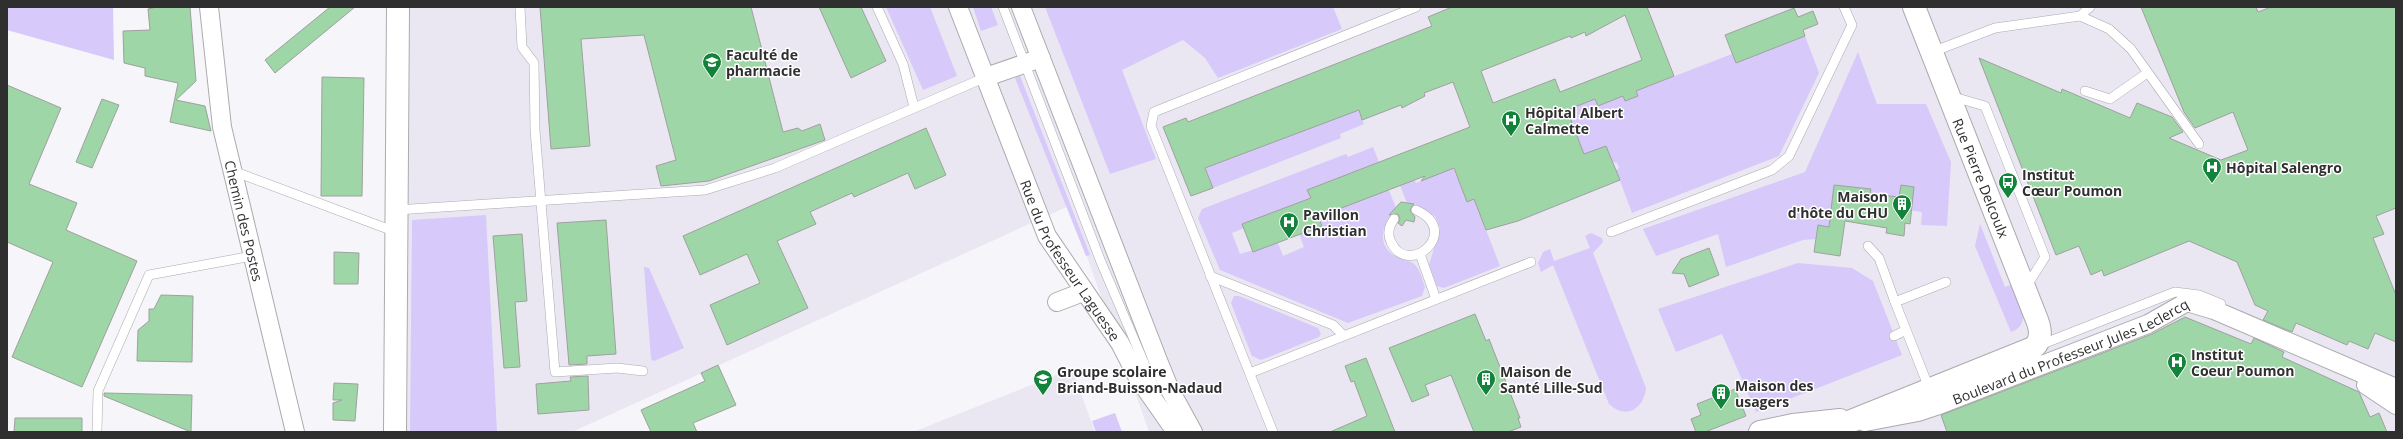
<svg xmlns="http://www.w3.org/2000/svg" width="2403" height="439" viewBox="0 0 2403 439" font-family="'Open Sans',sans-serif">
<style>
.built{fill:#eae7f3}
.green{fill:#d7c9fa}
.building{fill:#9ed6a7;stroke:#9ea19e;fill-rule:evenodd}
.lines{fill:none;stroke-linecap:round;stroke-linejoin:round}
.lane-casing{stroke:#abaaae;stroke-width:10}
.street-casing{stroke:#abaaae;stroke-width:20}
.secondary-casing{stroke:#abaaae;stroke-width:24}
.lane{stroke:#fff;stroke-width:9}
.street{stroke:#fff;stroke-width:18}
.secondary{stroke:#fff;stroke-width:22}
.labels{text-anchor:middle;dominant-baseline:central;stroke-width:3;stroke-linejoin:round;paint-order:stroke}
.poi-label{font-size:14px;font-weight:bold;fill:#2f2f30;stroke:#fff;text-anchor:start}
.street-label{font-size:14px;fill:#2f2f30;stroke:#fff}
</style>
<rect width="100%" height="100%" fill="#f6f5fa"/>
<g class="built">
<path d="M398,7H2396V432H1149L1069,206L572,432H395Z"/>
<path d="M1072,369L1095,432H913L1071,369Z"/>
</g>
<g class="green">
<path d="M7,7H113L114,60L7,30Z"/>
<path d="M886,7H930L957,76L923,90Z"/>
<path d="M973,7H991L998,25L981,31Z"/>
<path d="M1045,7H1333L1342,29L1218,78L1205,58L1183,40L1122,70L1156,159L1110,174Z"/>
<path d="M1805,36L1819,73L1779,156L1632,213L1616,170L1619,168L1617,163L1584,154L1567,110L1595,99L1623,96L1625,101L1638,96L1636,91L1732,54L1736,63Z"/>
<path d="M1858,52L1877,104H1926L1951,162L1947,226L1921,225L1922,212L1908,210L1912,206L1914,187L1901,186L1899,200L1880,195L1870,201L1871,189L1835,185L1829,227L1818,225L1816,239L1803,240L1726,267L1718,234L1656,256L1643,229L1805,172Z"/>
<path d="M1020,76L1090,255L1086,256L1015,78Z"/>
<path d="M1358,110L1364,124L1340,134L1341,138L1213,188L1205,168Z"/>
<path d="M1373,147L1379,162L1308,190L1311,198L1243,224L1244,228L1232,233L1240,254L1278,243L1283,256L1304,247L1299,234L1321,226L1318,217L1377,194L1388,188L1396,208C1383,222 1375,244 1395,256C1400,259 1407,260 1413,263C1420,268 1422,279 1425,287L1422,296L1348,323L1220,270L1198,218L1202,209L1346,154L1348,157Z"/>
<path d="M1451,163L1467,201L1474,199L1500,266L1444,288L1437,286L1429,265L1440,228L1435,216L1417,205L1407,203L1399,183L1413,178L1416,183L1428,178Z"/>
<path d="M486,215L497,432H410L412,220Z"/>
<path d="M1980,224L2005,287L2014,283C2019,299 2033,325 2011,332L1975,246Z"/>
<path d="M1591,233L1602,238L1603,242L1593,253L1646,388C1644,409 1626,420 1609,404L1553,265L1541,272L1538,263L1543,252L1550,249L1554,261L1590,248L1585,236Z"/>
<path d="M1798,263L1852,268L1873,281L1902,355L1756,412L1722,334L1676,352L1658,309Z"/>
<path d="M644,267L649,268L684,348L654,361L651,359Z"/>
<path d="M1234,296H1239L1318,328L1321,334L1319,337L1261,360L1252,356L1231,303Z"/>
<path d="M1115,413L1122,432H1096L1092,421Z"/>
</g>
<g class="building">
<path d="M157,7H190L196,81L176,100L205,106L211,131L170,122L178,83L145,76V68L124,63L123,31L150,30L148,9Z"/>
<path d="M330,7H355L275,73L265,60Z"/>
<path d="M540,7H751L783,132L798,128L802,131L820,124L825,140L709,181L661,186L656,166L676,160L644,35L581,39L590,146L551,149Z"/>
<path d="M819,7H861L886,61L851,78Z"/>
<path d="M1452,7H1647L1674,76L1636,91L1638,96L1625,101L1623,96L1598,106L1595,99L1567,110L1584,154L1606,146L1620,180L1518,221L1486,230L1474,199L1467,202L1454,168L1421,181L1425,176L1318,217L1322,226L1253,252L1242,224L1311,198L1307,190L1470,127L1453,82L1424,93L1425,96L1402,108L1401,105L1362,120L1359,110L1205,168L1213,188L1191,196L1163,127L1186,118L1188,122L1432,26L1428,17ZM1625,15L1642,60L1560,92L1555,79L1493,103L1481,71L1570,36L1571,38L1585,32L1586,36Z"/>
<path d="M2141,7H2256L2258,12L2271,7H2396V208L2376,216L2384,234L2373,238L2396,295V342L2375,333L2368,349L2349,341L2347,345L2296,323L2292,332L2263,320L2268,311L2255,305L2237,262L2189,241L2104,276L2102,270L2091,275L2079,246L2056,255L1979,58L2061,93L2062,89L2130,118L2137,103L2172,117L2183,132L2169,138L2221,160L2248,150L2233,112L2195,128L2184,112Z"/>
<path d="M1794,8L1798,17L1813,11L1818,24L1803,30L1805,36L1736,63L1725,35Z"/>
<path d="M322,77L364,78L362,196H321Z"/>
<path d="M7,85L61,108L29,184L77,203L66,230L137,261L82,387L12,357L53,262L7,242Z"/>
<path d="M102,99L119,105L92,168L76,162Z"/>
<path d="M926,128L946,175L915,189L908,173L854,197L852,193L810,212L816,224L777,241L808,308L727,345L710,305L760,283L747,254L700,275L683,236Z"/>
<path d="M1834,185L1871,189L1870,194L1899,197L1901,185L1914,187L1910,224L1905,223L1904,236L1886,233L1887,228L1845,221L1840,256L1814,252L1818,225L1829,227Z"/>
<path d="M1401,202L1414,204L1410,210L1415,217L1414,222L1406,220L1402,226L1398,223L1400,219L1398,214L1389,215Z"/>
<path d="M606,220L616,354L587,356V364L569,365L557,223Z"/>
<path d="M522,234L527,301L515,302L520,367L504,368L493,236Z"/>
<path d="M1709,248L1719,275L1689,287L1684,274L1672,273L1681,259Z"/>
<path d="M334,252L359,253L358,284H334Z"/>
<path d="M161,295L193,296L192,362L137,361L138,330L149,321V309H154Z"/>
<path d="M1475,314L1486,341L1489,339L1520,418H1518L1521,427L1508,432H1474L1451,375L1425,385L1429,395L1412,402L1389,348Z"/>
<path d="M2185,317L2251,344L2254,338L2284,352L2282,357L2359,392L2370,417L2379,413L2387,432H1947L1941,415L2152,334Z"/>
<path d="M1366,358L1395,432H1330L1367,416L1354,381L1351,382L1345,366Z"/>
<path d="M718,365L736,405L693,423L697,432H651L641,410L705,381L701,373Z"/>
<path d="M588,376L589,410L538,414L536,384L571,381L570,377Z"/>
<path d="M334,383L358,384L355,421L333,420V403L342,400H333Z"/>
<path d="M1735,389L1746,416L1705,432H1696L1691,419L1701,415L1697,404Z"/>
<path d="M104,393L192,395L191,432L104,396Z"/>
<path d="M15,418H82V432H14Z"/>
</g>
<g class="lines">
<defs>
<g id="lane">
<path d="M520,7L522,47L534,63L535,130L555,372L617,368L643,371"/>
<path d="M877,7L903,64L914,107"/>
<path d="M1003,7L1101,262L1156,391"/>
<path d="M2080,16L2109,29L2131,49L2199,144"/>
<path d="M1932,52L1995,28L2080,16L2090,7"/>
<path d="M2085,91L2110,99L2147,73"/>
<path d="M1950,96L1985,106L2045,257L2026,287"/>
<path d="M233,171L396,232"/>
<path d="M396,210L705,190L775,168L986,77"/>
<path d="M1394,219C1389,226 1387,234 1391,242C1408,279 1463,231 1416,210"/>
<path d="M1611,232L1772,170L1789,156L1852,25L1844,7"/>
<path d="M1868,246L1879,258L1895,302L1946,282"/>
<path d="M1420,254L1436,299"/>
<path d="M1210,276L1333,325L1343,335"/>
<path d="M1895,302L1929,388"/>
<path d="M1894,336L1906,330"/>
<path d="M2040,345L2175,292L2199,295L2221,304"/>
<path d="M1250,373L1531,262"/>
<path d="M97,432L98,391L149,275L252,256"/>
<path d="M1273,432L1151,126L1154,112L1416,7"/>
</g>
<g id="street">
<path id="s1" d="M209,7L222,127L295,432"/>
<path id="s2" d="M958,7L1047,236L1120,343L1137,376L1176,432"/>
<path d="M1021,7L1159,363L1170,390L1193,432"/>
<path d="M986,77L1041,58"/>
<path d="M1057,302L1083,292"/>
<path d="M2366,385L2396,405"/>
<path id="s3" d="M1865,422L1918,412L1936,406L2148,324L2187,302L2214,310L2396,388"/>
</g>
<g id="secondary">
<path d="M395,432L398,7"/>
<path d="M1760,432L1793,425L1840,420"/>
<path d="M1824,432L2033,348C2044,339 2040,326 2035,315L1914,7"/>
</g>
</defs>
<use href="#lane" class="lane-casing"/>
<use href="#street" class="street-casing"/>
<use href="#secondary" class="secondary-casing"/>
<use href="#lane" class="lane"/>
<use href="#street" class="street"/>
<use href="#secondary" class="secondary"/>
</g>
<defs>
<symbol id="university-pin" viewBox="-11 -11 22 30"><path d="M0 17L-7.5 6A9.5 9.5 0 1 1 7.5 6Z" fill="#13833b" stroke="#fff"/><path d="M0-5L7-2L0 1L-7-2ZM-4 1L0 2.5L4 1V4Q0 6-4 4Z" fill="#fff"/></symbol>
<symbol id="hospital-pin" viewBox="-11 -11 22 30"><path d="M0 17L-7.5 6A9.5 9.5 0 1 1 7.5 6Z" fill="#13833b" stroke="#fff"/><path d="M-5-5h3v3.5h4V-5h3V5h-3V1.5h-4V5h-3Z" fill="#fff"/></symbol>
<symbol id="bus-pin" viewBox="-11 -11 22 30"><path d="M0 17L-7.5 6A9.5 9.5 0 1 1 7.5 6Z" fill="#13833b" stroke="#fff"/><path d="M-5-6H5V4H4V6H2V4H-2V6H-4V4H-5ZM-3.5-4V0h7V-4ZM-3.5 1.2v1.5H-2V1.2ZM2 1.2v1.5H3.5V1.2Z" fill="#fff"/></symbol>
<symbol id="building-pin" viewBox="-11 -11 22 30"><path d="M0 17L-7.5 6A9.5 9.5 0 1 1 7.5 6Z" fill="#13833b" stroke="#fff"/><path d="M-4-6H4V6H1V3H-1V6H-4ZM-2.5-4.3h1.7v1.8h-1.7ZM.8-4.3h1.7v1.8H.8ZM-2.5-1h1.7V.8h-1.7ZM.8-1h1.7V.8H.8Z" fill="#fff"/></symbol>
<symbol id="school-pin" viewBox="-11 -11 22 30"><path d="M0 17L-7.5 6A9.5 9.5 0 1 1 7.5 6Z" fill="#13833b" stroke="#fff"/><path d="M0-5L7-2L0 1L-7-2ZM-4 1L0 2.5L4 1V4Q0 6-4 4Z" fill="#fff"/></symbol>
</defs>
<g fill-rule="evenodd">
<use href="#university-pin" x="701" y="51" width="22" height="30"/>
<use href="#hospital-pin" x="1500" y="109" width="22" height="30"/>
<use href="#hospital-pin" x="2201" y="156" width="22" height="30"/>
<use href="#bus-pin" x="1997" y="171" width="22" height="30"/>
<use href="#building-pin" x="1891" y="193" width="22" height="30"/>
<use href="#hospital-pin" x="1278" y="211" width="22" height="30"/>
<use href="#hospital-pin" x="2166" y="351" width="22" height="30"/>
<use href="#school-pin" x="1032" y="368" width="22" height="30"/>
<use href="#building-pin" x="1475" y="368" width="22" height="30"/>
<use href="#building-pin" x="1710" y="382" width="22" height="30"/>
</g>
<g class="labels">
<g class="poi-label">
<text x="726" y="54">Faculté de<tspan x="726" dy="16">pharmacie</tspan></text>
<text x="1525" y="112">Hôpital Albert<tspan x="1525" dy="16">Calmette</tspan></text>
<text x="2226" y="167">Hôpital Salengro</text>
<text x="2022" y="174">Institut<tspan x="2022" dy="16">Cœur Poumon</tspan></text>
<text x="1888" y="196" text-anchor="end">Maison<tspan x="1888" dy="16">d'hôte du CHU</tspan></text>
<text x="1303" y="214">Pavillon<tspan x="1303" dy="16">Christian</tspan></text>
<text x="2191" y="354">Institut<tspan x="2191" dy="16">Coeur Poumon</tspan></text>
<text x="1057" y="371">Groupe scolaire<tspan x="1057" dy="16">Briand-Buisson-Nadaud</tspan></text>
<text x="1500" y="371">Maison de<tspan x="1500" dy="16">Santé Lille-Sud</tspan></text>
<text x="1735" y="385">Maison des<tspan x="1735" dy="16">usagers</tspan></text>
</g>
<g class="street-label">
<text transform="translate(1981 178) rotate(68)">Rue Pierre Delcoulx</text>
<text stroke="none"><textPath href="#s1" startOffset="217">Chemin des Postes</textPath></text>
<text stroke="none"><textPath href="#s2" startOffset="278">Rue du Professeur Laguesse</textPath></text>
<text stroke="none"><textPath href="#s3" startOffset="218">Boulevard du Professeur Jules Leclercq</textPath></text>
</g>
</g>
<rect width="2403" height="439" fill="none" stroke="#2f2f30" stroke-width="16"/>
</svg>
